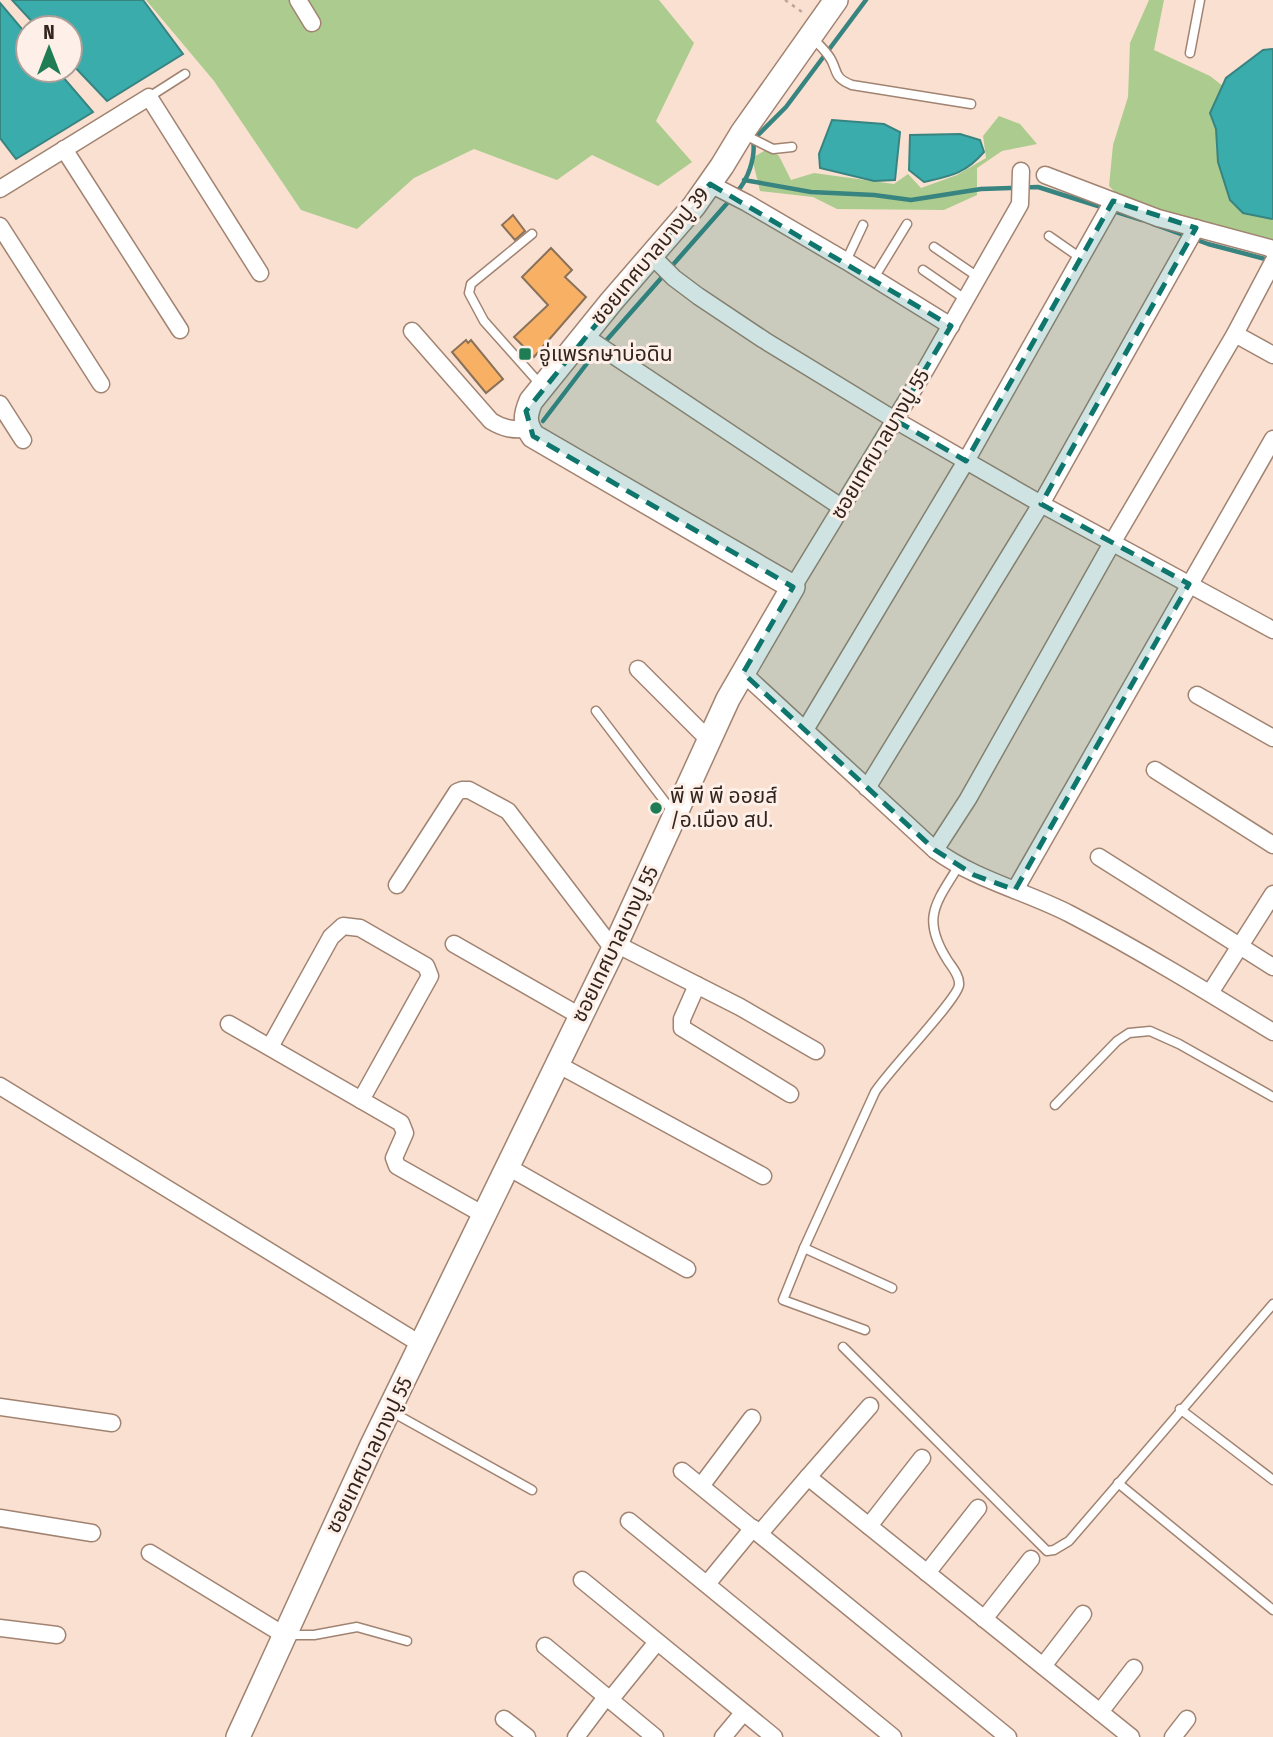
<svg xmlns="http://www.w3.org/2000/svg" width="1273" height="1737" viewBox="0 0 1273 1737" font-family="'Fira Sans Condensed','Noto Sans Thai',sans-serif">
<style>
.green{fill:#accb8e}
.water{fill:#3bacac;stroke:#388481;stroke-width:2}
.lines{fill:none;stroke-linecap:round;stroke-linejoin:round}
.stream{stroke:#388481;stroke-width:4.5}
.building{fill:#f7b064;stroke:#89715a;stroke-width:2}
.lane-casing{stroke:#a18372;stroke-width:11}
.street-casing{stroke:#a18372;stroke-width:19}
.secondary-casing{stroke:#a18372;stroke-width:26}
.path{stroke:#bca699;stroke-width:2.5;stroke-dasharray:3.5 5;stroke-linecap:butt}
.lane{stroke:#fff;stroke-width:8}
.street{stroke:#fff;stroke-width:16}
.secondary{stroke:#fff;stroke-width:23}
.marked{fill:#0f766e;fill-opacity:0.2;stroke:#0f766e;stroke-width:5;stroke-dasharray:14 9;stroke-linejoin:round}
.poi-dot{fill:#1e7d54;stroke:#fef0e8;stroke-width:2.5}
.labels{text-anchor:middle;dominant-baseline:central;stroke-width:6;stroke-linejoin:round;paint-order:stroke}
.street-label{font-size:21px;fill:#31251e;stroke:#fef0e8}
.poi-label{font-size:21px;fill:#31251e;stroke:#fef0e8;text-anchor:start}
</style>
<rect width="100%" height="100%" fill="#fae0d1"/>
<g class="green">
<path d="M146,0H659L694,43L656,121L692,162L658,186L592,155L557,180L474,149L414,178L357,229L301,210L214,81Z"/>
<path d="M1149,0H1164L1154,50L1210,76L1223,86L1210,113L1216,128L1273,218V240L1204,230L1132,209L1109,186L1113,145L1128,97L1130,43Z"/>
<path d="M999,116L1020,124L1037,144L1002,151L977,168V195L944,210L837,209L813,197L760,191L752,158L769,148L779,156L791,180L814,173L894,184L908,174L921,188L957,175L986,158L983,136Z"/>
</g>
<g class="water">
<path d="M12,0H143L183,54L107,101L70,62V28H38Z"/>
<path d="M0,3L28,36V70H57L93,112L16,159L0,138Z"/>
<path d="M1273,49V218L1272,219L1243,213L1230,200L1218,162L1216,129L1210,113L1226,78L1263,50Z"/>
<path d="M832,120L884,124L900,132L895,180L874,181L820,168L819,154Z"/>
<path d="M960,134L980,140L984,152C965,174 950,176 924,182L909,170L910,135Z"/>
</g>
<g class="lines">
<g class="stream">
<path d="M744,180L811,192L874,195L911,200L981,189L1038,187L1142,220"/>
<path d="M736,193C748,180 756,157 753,140L786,107L866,0"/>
<path d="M1153,224L1208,244L1269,260"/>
<path d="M604,343L730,200"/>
<path d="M543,421L598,349"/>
</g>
</g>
<g class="building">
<path d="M513,215L525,231L515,240L502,225Z"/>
<path d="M551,248L572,270L565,277L586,297L534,357L514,337L548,305L522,277Z"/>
<path d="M466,340L468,343L471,340L503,379L486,393L452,352Z"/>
</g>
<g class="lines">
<defs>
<g id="lane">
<path d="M812,37C817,43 823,48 828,55C839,69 831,77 852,85L971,104"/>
<path d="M1190,53L1200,0"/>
<path d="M149,97L185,74"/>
<path d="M743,134L773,149L792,147"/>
<path d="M532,234L471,284L469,293L484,321L540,384"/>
<path d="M1049,236L1082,259"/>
<path d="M934,247L978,277"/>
<path d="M846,261L863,225"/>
<path d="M923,270L965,299"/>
<path d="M874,278L907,224"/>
<path d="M596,711L672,811"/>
<path d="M1055,1105L1117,1041L1129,1033L1150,1031L1179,1044L1273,1097"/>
<path d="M804,1248L892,1288"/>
<path d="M865,1330L783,1300L804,1248L875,1092C888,1071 958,999 959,985C960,976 952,967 948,961C921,919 935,904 958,867"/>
<path d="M843,1347L1047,1551L1054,1550L1069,1541L1273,1304"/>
<path d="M1180,1409L1273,1480"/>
<path d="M392,1412L532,1490"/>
<path d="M1118,1483L1273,1610"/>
<path d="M287,1635H314L357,1627L407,1641"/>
</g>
<g id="street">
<path d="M298,0L312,23"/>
<path d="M64,149L180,330"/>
<path d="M1045,175L1158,218L1270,248L1273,251"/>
<path d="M710,184L747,203L846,261L951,326"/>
<path d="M0,189L149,97L260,273"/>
<path d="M0,226L101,384"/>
<path d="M652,256L674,278L698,296L764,340L895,420L1041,504L1273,630"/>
<path d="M412,331L491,421C504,429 513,430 528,429"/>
<path d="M1235,334L1273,355"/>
<path d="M583,335L841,507"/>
<path d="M0,404L23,440"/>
<path d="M793,587L927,367L1020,204L1021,171"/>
<path d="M638,669L709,740"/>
<path d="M743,673L935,850C976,880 1025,891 1070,914C1139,950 1206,991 1273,1032"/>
<path d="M1197,695L1273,738"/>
<path d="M805,730L966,461L1113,201"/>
<path d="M1155,770L1273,845"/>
<path d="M867,788L1041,504L1196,228"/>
<path d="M935,850L968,799L1112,543L1235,334L1273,262"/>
<path d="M1099,857L1273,967"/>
<path d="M397,885L457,792L462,790H469L508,811L613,949"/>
<path d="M1015,890L1273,439"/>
<path d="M454,944L580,1016"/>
<path d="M616,944L740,1007L816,1051"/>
<path d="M697,985L682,1019V1028L790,1094"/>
<path d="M1210,993L1273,894"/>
<path d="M229,1024L401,1123L405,1133L394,1158L397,1166L484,1215"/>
<path d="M270,1047L331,937L343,926L360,928L426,966L430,976L361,1100"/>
<path d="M557,1064L763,1176"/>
<path d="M0,1086L422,1345"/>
<path d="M508,1167L687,1269"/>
<path d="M0,1407L112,1423"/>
<path d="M682,1471L1008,1737"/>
<path d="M808,1477L870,1406"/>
<path d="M701,1486L752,1418"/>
<path d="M0,1518L92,1533"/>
<path d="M629,1521L893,1737"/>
<path d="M869,1526L922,1458"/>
<path d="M760,1533L808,1477L1131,1737"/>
<path d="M150,1553L284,1635"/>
<path d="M927,1573L978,1508"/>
<path d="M582,1580L774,1737"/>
<path d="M707,1584L753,1528"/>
<path d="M984,1619L1031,1559"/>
<path d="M0,1628L57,1635"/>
<path d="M545,1646L655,1737"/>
<path d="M1043,1666L1083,1614"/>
<path d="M610,1700L657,1642"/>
<path d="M1100,1712L1134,1668"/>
<path d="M504,1719L527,1737"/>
<path d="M576,1737L606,1697"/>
<path d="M723,1737L743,1713"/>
<path d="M1173,1737L1187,1719"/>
</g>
<path id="secondary" d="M238,1737L372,1445L616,944L728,699L793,587L533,436C524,423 525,415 531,401L611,302L694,206L722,166L742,133L836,0"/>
</defs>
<use href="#lane" class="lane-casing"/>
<use href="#street" class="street-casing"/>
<use href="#secondary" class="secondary-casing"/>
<path class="path" d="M785,0L805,14"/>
<use href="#lane" class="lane"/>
<use href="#street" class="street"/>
<use href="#secondary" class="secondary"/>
</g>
<path class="marked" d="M710,184L951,326L895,420L966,461L1113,201L1196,228L1041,504L1189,584L1015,890L974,875L935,850L743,673L793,587L533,436L526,411Z"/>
<g class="poi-dot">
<rect x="518" y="347" width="14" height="14" rx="3.5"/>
<circle cx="656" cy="808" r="7"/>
</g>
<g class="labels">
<g class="street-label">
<text transform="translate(650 256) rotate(-50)">ซอยเทศบาลบางปู 39</text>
<text transform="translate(880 444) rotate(-59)">ซอยเทศบาลบางปู 55</text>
<text transform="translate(615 944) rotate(-64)">ซอยเทศบาลบางปู 55</text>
<text transform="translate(369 1455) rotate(-64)">ซอยเทศบาลบางปู 55</text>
</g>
<g class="poi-label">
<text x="539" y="354">อู่แพรกษาบ่อดิน</text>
<text x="670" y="796">พี พี พี ออยส์<tspan x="670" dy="24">/อ.เมือง สป.</tspan></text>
</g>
</g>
<g transform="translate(49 49)"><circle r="33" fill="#fef0e8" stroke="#ac9f97" stroke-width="2"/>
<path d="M0-5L12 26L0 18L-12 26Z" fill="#1e7d54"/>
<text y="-10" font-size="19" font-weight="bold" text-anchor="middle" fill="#31251e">N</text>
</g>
</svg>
